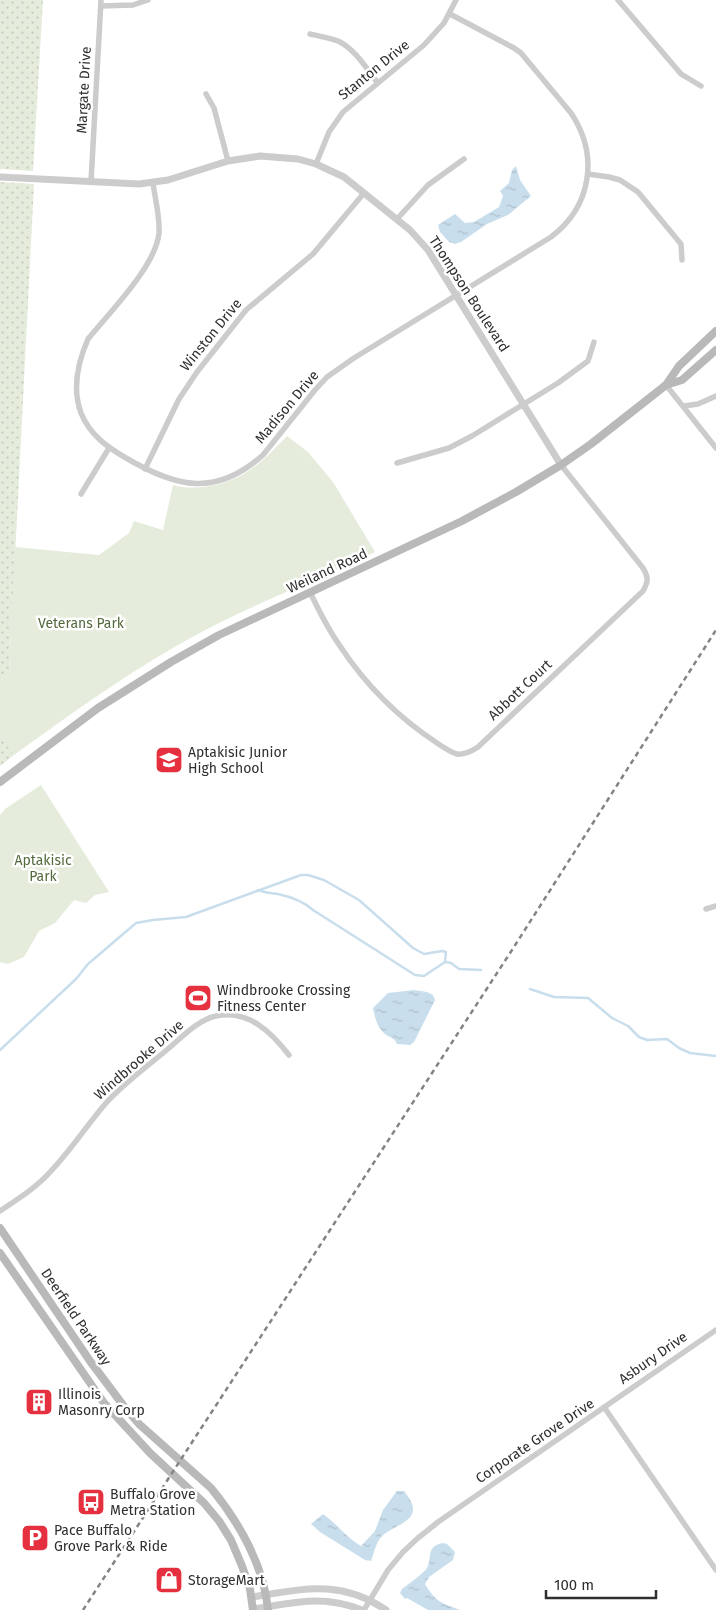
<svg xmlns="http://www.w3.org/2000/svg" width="716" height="1610" viewBox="0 0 716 1610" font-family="'Fira Sans',sans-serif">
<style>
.grass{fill:url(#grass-dots)}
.park{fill:#e5ecdc}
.water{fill:url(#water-ripples)}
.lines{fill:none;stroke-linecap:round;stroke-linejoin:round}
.stream{stroke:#c9deec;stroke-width:2.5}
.minor{stroke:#ccc;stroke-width:5.5}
.tertiary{stroke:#ccc;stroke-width:7}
.secondary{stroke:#b9b9b9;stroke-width:8}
.rail{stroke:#848484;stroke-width:2.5;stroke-dasharray:5 4;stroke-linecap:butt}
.labels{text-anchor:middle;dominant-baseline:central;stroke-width:5;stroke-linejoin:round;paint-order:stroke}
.street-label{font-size:14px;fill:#2f2f2f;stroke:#fff}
.park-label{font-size:14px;fill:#526a3c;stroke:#fff}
.poi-label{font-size:14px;fill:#2f2f2f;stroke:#fff;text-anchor:start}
</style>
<defs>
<pattern id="grass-dots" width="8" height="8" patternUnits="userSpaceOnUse" patternTransform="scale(1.25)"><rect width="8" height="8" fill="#e5ecdc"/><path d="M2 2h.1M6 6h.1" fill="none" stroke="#c5cbbd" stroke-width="1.8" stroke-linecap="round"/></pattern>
<pattern id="water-ripples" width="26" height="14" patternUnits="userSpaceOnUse" patternTransform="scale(1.25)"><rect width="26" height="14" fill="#c9deec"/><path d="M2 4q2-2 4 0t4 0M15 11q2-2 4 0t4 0" fill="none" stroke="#adbfcb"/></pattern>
</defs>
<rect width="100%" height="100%" fill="#fff"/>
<g class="grass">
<path d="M0,0H43L33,171L0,169Z"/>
<path d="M0,182L34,184L9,674H0Z"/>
<path d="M2,737L14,755L0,766V738Z"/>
</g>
<g class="park">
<path d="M287,436L308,452L333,482L375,552C322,577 267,599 215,625C144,661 79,708 14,755L2,738H0V674H9L15,547L99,555L129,533L134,521L163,530L173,485C183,488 193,488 203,487C242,483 261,463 287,436Z"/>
<path d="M41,785L109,892L95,895L86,903L74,900L55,923L39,931L24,957L8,964L0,962V815L5,809Z"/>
</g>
<g class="water">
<path d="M516,166L520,180L531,196L508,215L487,224L461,242L455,244L449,242L440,232L438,225L455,214L465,223L474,222L499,207L503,196L500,191L509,183L512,170Z"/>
<path d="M414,990L427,992L433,995L435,1000L414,1042L410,1045L397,1044C394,1037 390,1038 385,1034C377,1027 375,1018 373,1008L388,993Z"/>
<path d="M397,1491H404C407,1495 411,1500 412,1504C419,1521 391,1527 382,1536C376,1542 374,1553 371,1561L365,1560L320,1532L311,1524L323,1514C337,1524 347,1538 361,1546L375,1531L383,1510Z"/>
<path d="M443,1543L447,1544L455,1552L453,1560L429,1577L425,1584C436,1602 441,1603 460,1610H428L407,1598L405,1599L400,1593L402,1589C408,1584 423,1574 427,1568C433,1556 425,1547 443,1543Z"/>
</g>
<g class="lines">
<g class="stream">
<path d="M258,890C265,893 271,893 278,894C292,897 303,901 313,910L415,975L424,976L445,962"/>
<path d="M530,989L554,997L588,998L612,1018L628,1026L639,1037L647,1040L667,1039L679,1048L690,1053L716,1056"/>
<path d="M0,1050L76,979L88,964L136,923L153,920L186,917L301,875H308L324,880L359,900L413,948L424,954L442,951L446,952L445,962L451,963L459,969L481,970"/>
</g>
<g class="minor">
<path d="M618,0L681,74L701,86"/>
<path d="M101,6L133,5L148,0"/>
<path d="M310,34C319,36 329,38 338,41C355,49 366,68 377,82"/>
<path d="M206,94L214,108L228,161"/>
<path d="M316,164L329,132L343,112L424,45L444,23L456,0"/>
<path d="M588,174L609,177L620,180L638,192L681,244L682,260"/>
<path d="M91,182L101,0"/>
<path d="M153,183C155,199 160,216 159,233C156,266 109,313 88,339C78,362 72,389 81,413C90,435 107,447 126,458C177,488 216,497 263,455L315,390L327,377L354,358L551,237C592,206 599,155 571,113L521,53L514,48L450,14"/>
<path d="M397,219L428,185L464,159"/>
<path d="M666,385L716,448"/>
<path d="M684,406L698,404L716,396"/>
<path d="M397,463L449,448L472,436L558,383L588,361L594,342"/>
<path d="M145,469L179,399L197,372L246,310L313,254L364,193"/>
<path d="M81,494L109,448"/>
<path d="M310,592C319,611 328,629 340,646C365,684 399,718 437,743C443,747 450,752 457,754C465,755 472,751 478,747L643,591C648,582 649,578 643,568L561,465"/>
<path d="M706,909L716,906"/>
<path d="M0,1211C18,1199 37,1187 51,1171C71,1150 87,1125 106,1103C125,1082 148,1066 169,1048C183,1036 198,1020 216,1016C248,1009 271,1032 289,1055"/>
<path d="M604,1407L716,1570"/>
<path d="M364,1610L388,1570L403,1552L418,1538L438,1522L716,1330"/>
</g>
<g class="tertiary">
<path d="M0,177L139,184L168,180L228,161L260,156L298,159L316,164L344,177L410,230L428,250L561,465"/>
<path d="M252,1597C303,1589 340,1579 386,1610"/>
<path d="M253,1609C294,1603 321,1594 362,1610"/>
</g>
<g class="secondary">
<path d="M666,385L682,380L716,350"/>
<path d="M0,782L98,708L171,662L219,635L462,521L516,492L561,465L591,444L666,385L679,366L716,331"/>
<path d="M0,1228L90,1361L126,1409L139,1424L211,1488C239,1522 264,1566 268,1610"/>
<path d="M0,1253L104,1403L150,1453L204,1503L219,1521L231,1540L242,1566L250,1589L253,1610"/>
</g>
<path class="rail" d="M83,1610L512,950L716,630"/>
</g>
<defs>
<symbol id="school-square" viewBox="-11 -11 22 22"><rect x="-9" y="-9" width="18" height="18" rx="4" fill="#e5313f" stroke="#fff"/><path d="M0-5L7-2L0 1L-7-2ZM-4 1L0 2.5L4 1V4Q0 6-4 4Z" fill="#fff"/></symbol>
<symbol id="stadium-square" viewBox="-11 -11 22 22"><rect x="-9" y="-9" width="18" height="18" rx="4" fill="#e5313f" stroke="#fff"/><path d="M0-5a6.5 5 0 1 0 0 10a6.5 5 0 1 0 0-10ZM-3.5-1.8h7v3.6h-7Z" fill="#fff"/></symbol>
<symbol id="building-square" viewBox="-11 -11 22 22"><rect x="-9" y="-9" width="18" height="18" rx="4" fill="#e5313f" stroke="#fff"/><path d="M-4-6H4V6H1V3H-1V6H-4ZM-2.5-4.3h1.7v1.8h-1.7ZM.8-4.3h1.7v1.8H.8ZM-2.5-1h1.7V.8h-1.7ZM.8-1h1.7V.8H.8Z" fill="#fff"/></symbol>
<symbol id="bus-square" viewBox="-11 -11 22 22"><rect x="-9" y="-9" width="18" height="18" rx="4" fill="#e5313f" stroke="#fff"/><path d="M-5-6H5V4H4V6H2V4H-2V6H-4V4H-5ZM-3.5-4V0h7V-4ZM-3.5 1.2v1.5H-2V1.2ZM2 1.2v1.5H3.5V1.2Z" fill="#fff"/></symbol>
<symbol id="parking-square" viewBox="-11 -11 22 22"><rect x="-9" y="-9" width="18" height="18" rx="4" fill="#e5313f" stroke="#fff"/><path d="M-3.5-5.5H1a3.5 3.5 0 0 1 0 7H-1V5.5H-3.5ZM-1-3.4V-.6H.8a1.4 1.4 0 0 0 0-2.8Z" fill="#fff"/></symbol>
<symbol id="shop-square" viewBox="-11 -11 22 22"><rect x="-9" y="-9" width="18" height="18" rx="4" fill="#e5313f" stroke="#fff"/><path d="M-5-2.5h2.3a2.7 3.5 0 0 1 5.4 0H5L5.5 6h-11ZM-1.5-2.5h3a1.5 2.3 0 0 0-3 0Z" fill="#fff"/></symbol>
</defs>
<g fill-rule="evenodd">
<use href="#school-square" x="153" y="744" width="32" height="32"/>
<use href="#stadium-square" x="182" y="982" width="32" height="32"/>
<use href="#building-square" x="23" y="1386" width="32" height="32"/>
<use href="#bus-square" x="75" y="1486" width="32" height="32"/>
<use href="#parking-square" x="19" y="1522" width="32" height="32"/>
<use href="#shop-square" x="153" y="1564" width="32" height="32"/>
</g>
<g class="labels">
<g class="street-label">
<text transform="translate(374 70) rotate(-39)">Stanton Drive</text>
<text transform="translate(84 90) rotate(-87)">Margate Drive</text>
<text transform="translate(469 294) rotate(57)">Thompson Boulevard</text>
<text transform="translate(211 335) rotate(-51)">Winston Drive</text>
<text transform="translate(287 407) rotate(-50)">Madison Drive</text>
<text transform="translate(327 571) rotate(-25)">Weiland Road</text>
<text transform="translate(520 690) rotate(-43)">Abbott Court</text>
<text transform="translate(139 1060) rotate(-41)">Windbrooke Drive</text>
<text transform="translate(76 1317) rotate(56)">Deerfield Parkway</text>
<text transform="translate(653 1358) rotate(-35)">Asbury Drive</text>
<text transform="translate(535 1441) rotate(-34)">Corporate Grove Drive</text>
</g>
<g class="park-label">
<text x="81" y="623">Veterans Park</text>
<text x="43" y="860">Aptakisic<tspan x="43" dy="16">Park</tspan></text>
</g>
<g class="poi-label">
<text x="188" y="752">Aptakisic Junior<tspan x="188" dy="16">High School</tspan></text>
<text x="217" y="990">Windbrooke Crossing<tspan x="217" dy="16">Fitness Center</tspan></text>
<text x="58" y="1394">Illinois<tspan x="58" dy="16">Masonry Corp</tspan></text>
<text x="110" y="1494">Buffalo Grove<tspan x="110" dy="16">Metra Station</tspan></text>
<text x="54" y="1530">Pace Buffalo<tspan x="54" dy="16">Grove Park &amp; Ride</tspan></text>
<text x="188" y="1580">StorageMart</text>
</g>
</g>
<path d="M546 1590v8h110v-8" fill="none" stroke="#2f2f2f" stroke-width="2.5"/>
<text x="554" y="1590" font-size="15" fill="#2f2f2f" stroke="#ffffff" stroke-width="4" paint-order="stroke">100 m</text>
</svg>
